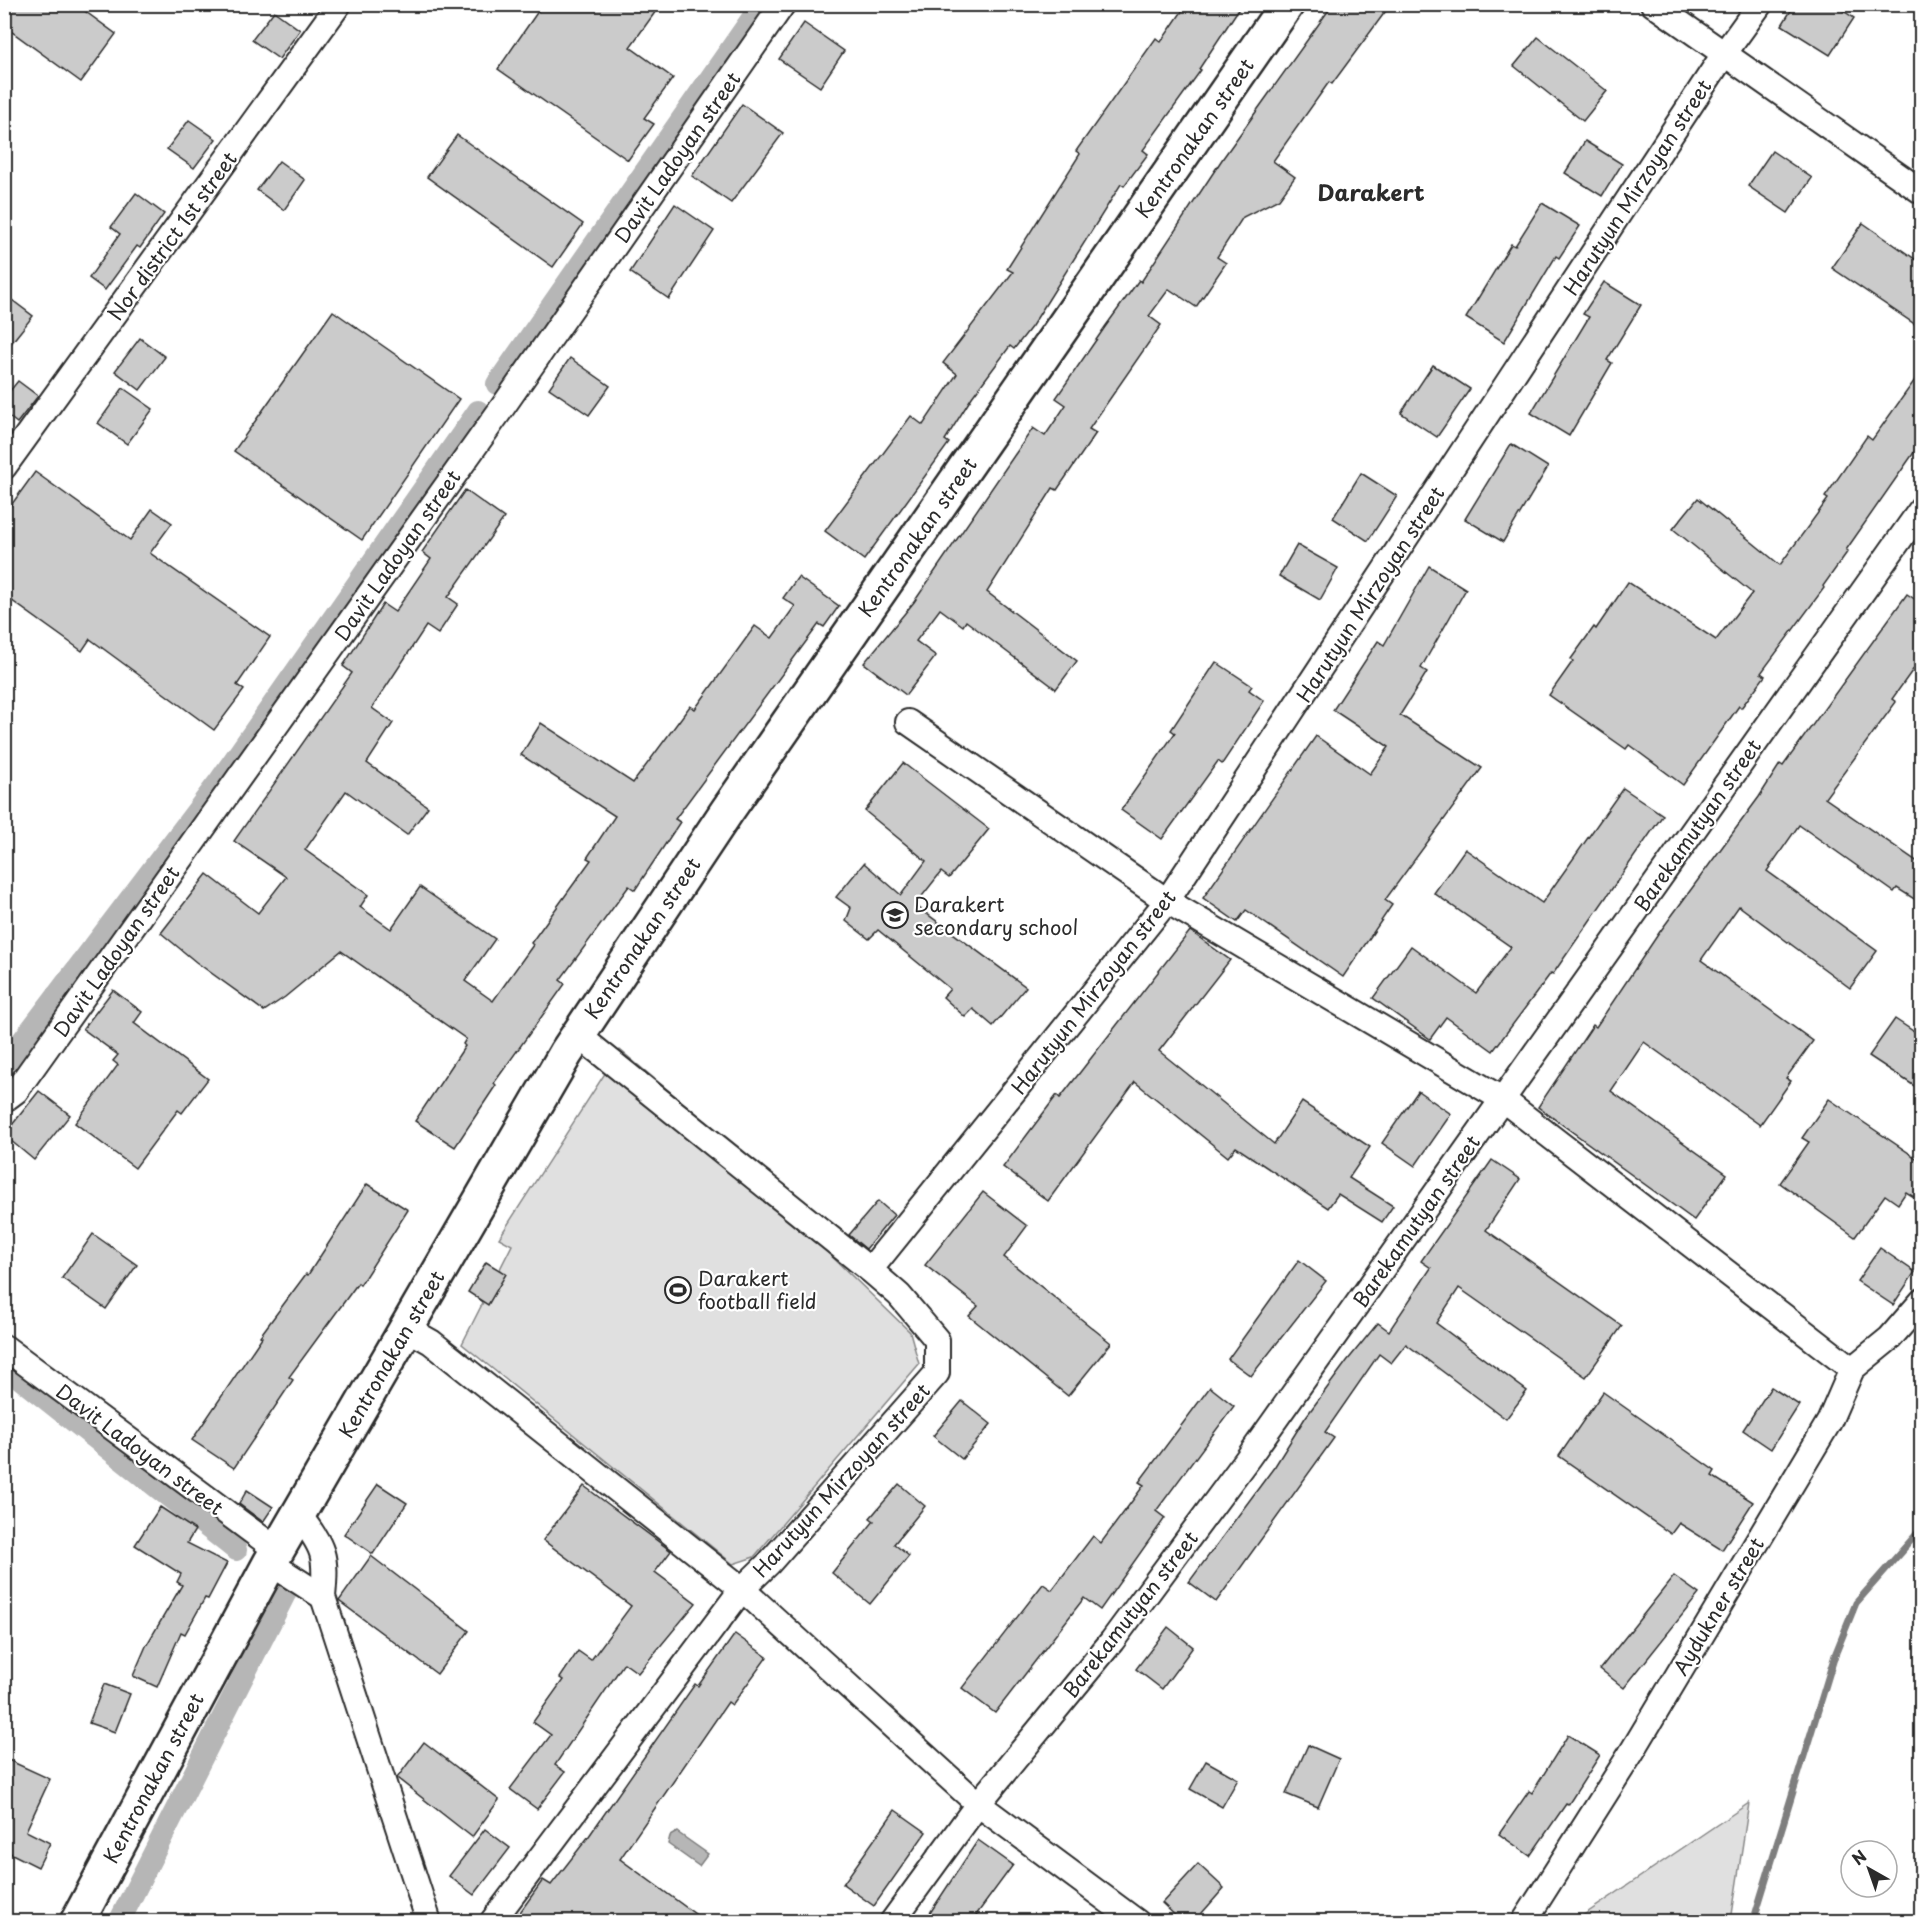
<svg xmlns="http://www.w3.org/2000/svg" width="1926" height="1926" viewBox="0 0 1926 1926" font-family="'Playpen Sans',sans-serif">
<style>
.green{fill:#e0e0e0;stroke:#868686;stroke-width:1.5}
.water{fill:#b6b6b6;stroke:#7e7e7e;stroke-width:1.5}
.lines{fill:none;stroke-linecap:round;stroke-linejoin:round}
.stream{stroke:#7e7e7e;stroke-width:7}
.canal{stroke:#b6b6b6;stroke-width:22}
.building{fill:#cbcbcb;stroke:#2b2b2b;stroke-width:1.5}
.street-casing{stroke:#2b2b2b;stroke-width:28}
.secondary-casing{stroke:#2b2b2b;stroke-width:38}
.street{stroke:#fff;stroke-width:24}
.secondary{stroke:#fff;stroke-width:33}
.labels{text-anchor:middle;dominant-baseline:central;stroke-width:4.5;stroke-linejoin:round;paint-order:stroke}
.street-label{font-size:20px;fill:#2b2b2b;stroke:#fff}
.poi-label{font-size:20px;fill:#2b2b2b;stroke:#fff;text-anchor:start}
.quarter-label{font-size:22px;font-weight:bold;fill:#2b2b2b;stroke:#fff}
</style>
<rect width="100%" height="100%" fill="#fff"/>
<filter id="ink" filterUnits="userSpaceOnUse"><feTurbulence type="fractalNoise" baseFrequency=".0167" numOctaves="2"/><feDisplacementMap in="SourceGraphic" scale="12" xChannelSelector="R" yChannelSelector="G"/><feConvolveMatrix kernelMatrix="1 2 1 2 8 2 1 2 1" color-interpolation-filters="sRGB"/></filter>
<g filter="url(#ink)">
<g class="green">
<path d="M620,1050L837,1231L823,1248L910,1332L919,1364L754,1557L733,1564L462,1344L512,1245L499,1238Z"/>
<path d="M1749,1803L1731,1921H1575Z"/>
</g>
<path class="water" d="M677,1832L708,1854L699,1866L668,1844L670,1836Z"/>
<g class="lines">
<path class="stream" d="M1753,1922L1835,1655L1856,1603L1922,1528"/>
<g class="canal">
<path d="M497,384L762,4"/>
<path d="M4,1065L218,783L478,411"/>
<path d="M4,1366L236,1550"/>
<path d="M119,1922L285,1594"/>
</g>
</g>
<g class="building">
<path d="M4,4H75L116,34L81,82L4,26Z"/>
<path d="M543,4H661L630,47L673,78L644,118L654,124L628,160L498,69Z"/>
<path d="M1187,4H1242L1199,69L1201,70L1143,150L1148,154L1124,186L1121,184L1032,326L1014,349L1010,346L972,397L945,440L949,443L864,560L825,531L911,416L923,425L957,374L943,363L1013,272L1007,269L1080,154L1076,151L1156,38L1161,42Z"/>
<path d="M1333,4H1391L1332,84L1329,82L1273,161L1295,177L1279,199L1243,217L1217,257L1226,263L1196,307L1169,289L1149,316L1161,325L1089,429L1096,433L1057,490L1053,488L987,592L1077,661L1056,689L966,621L963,626L940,609L916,641L936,656L906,695L864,663L914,602L1033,428L1045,436L1066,405L1056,398L1105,327L1139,280L1141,282L1223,158Z"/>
<path d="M1795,4H1833L1854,18L1830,55L1782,25Z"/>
<path d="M274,11L300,30L279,59L252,40Z"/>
<path d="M804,23L844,51L820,87L779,59Z"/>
<path d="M1538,37L1607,91L1583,121L1514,66Z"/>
<path d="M742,104L783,133L731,203L692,176Z"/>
<path d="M189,120L216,139L194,168L167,149Z"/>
<path d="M457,135L583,224L553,267L427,177Z"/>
<path d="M1585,141L1622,164L1602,196L1565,173Z"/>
<path d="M1772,151L1812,178L1788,213L1748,186Z"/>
<path d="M279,161L305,180L284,210L257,190Z"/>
<path d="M136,193L164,214L140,248L137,246L105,290L89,278L120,234L111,227Z"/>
<path d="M1542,203L1580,226L1559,258L1556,256L1504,342L1466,318L1511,244L1515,246Z"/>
<path d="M675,204L714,231L669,299L630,272Z"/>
<path d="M1863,223L1922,264V329L1832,268Z"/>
<path d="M1604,282L1641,305L1607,360L1612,363L1569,436L1531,413L1589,317L1583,314Z"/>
<path d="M4,294L33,316L4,352Z"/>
<path d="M333,311L459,399L362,540L234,451Z"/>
<path d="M140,338L165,357L140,390L115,371Z"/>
<path d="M570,358L610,386L589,415L549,388Z"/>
<path d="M1433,365L1470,389L1437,437L1401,413Z"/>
<path d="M1922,370V441L1846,550L1848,551L1823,586L1824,588L1761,673L1765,676L1741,708L1739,706L1683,785L1629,745L1626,749L1549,695L1573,661L1571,659L1594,627L1596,629L1628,582L1716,640L1752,593L1673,529L1698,498L1780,565L1828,499L1825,497L1867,436L1872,440Z"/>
<path d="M18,381L38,396L17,423L4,413V398Z"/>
<path d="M123,388L153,409L127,444L98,423Z"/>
<path d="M1511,444L1548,467L1503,542L1465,519Z"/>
<path d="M35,472L130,540L152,509L172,523L150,553L270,637L237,685L244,690L214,730L90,639L82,651L4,595V515Z"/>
<path d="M1361,473L1397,496L1368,541L1333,518Z"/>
<path d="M465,490L504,518L448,597L458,604L438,634L426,626L372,708L393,723L367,763L428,807L407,835L346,791L305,850L368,895L360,907L391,929L420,887L495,939L465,981L493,1001L533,945L531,943L591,860L587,858L615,816L521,755L541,723L633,783L690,706L695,709L755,626L772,638L795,606L783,598L798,577L839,606L824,627L819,624L675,819L680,822L635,890L629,886L560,980L565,984L494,1083L496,1085L455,1147L415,1121L465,1046L463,1044L466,1039L341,951L285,997L264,1011L196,962L161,933L207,874L258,913L286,877L234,841L352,673L343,666L383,604L395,612L431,559L422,552Z"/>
<path d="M1297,545L1338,568L1320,600L1279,576Z"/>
<path d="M1429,566L1466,589L1421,668L1427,672L1400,715L1482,768L1385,900L1392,905L1343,977L1246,910L1237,922L1203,898L1316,736L1370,774L1389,747L1333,710L1378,641L1384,645Z"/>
<path d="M1907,594L1922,604V657L1892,699L1896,702L1825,798L1922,865V904L1897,888L1894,892L1799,825L1767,871L1877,951L1850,988L1739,906L1701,960L1813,1041L1786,1078L1791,1081L1760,1125L1644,1042L1611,1091L1727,1174L1694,1220L1538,1107L1593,1025L1596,1027L1659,933L1759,797L1780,764L1783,766Z"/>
<path d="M1216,662L1252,686L1249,690L1264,701L1222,764L1218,761L1162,839L1121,810L1175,733L1171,730Z"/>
<path d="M903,763L989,829L949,878L941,872L915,905L1026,987L993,1026L973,1009L965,1017L943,997L950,989L878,930L869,939L846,921L851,908L836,897L864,863L901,895L926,861L865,811Z"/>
<path d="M1623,788L1663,815L1553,974L1551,973L1493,1051L1446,1017L1430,1039L1373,998L1411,946L1476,993L1511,947L1434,893L1465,849L1542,903Z"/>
<path d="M1190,931L1230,960L1159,1051L1274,1144L1302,1102L1370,1147L1349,1178L1393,1206L1382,1222L1338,1194L1328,1208L1236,1147L1228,1157L1135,1082L1048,1201L1003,1167L1057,1095L1060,1098Z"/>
<path d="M113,990L142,1012L134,1023L208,1079L182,1113L178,1110L135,1168L75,1123L118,1065L113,1061L118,1055L83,1029Z"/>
<path d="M1895,1019L1922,1037V1091L1869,1056Z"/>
<path d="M39,1091L70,1115L34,1160L4,1135Z"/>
<path d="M1418,1091L1451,1114L1415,1166L1382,1143Z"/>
<path d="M1829,1099L1922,1162V1202L1906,1192L1898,1204L1885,1195L1855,1237L1780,1183L1809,1142L1802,1138Z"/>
<path d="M1492,1160L1520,1179L1486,1230L1622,1326L1586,1377L1459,1288L1436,1323L1527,1391L1506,1419L1406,1344L1391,1363L1379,1354L1325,1432L1334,1438L1216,1602L1189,1582L1275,1466L1305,1418L1347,1361L1378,1323L1389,1331L1431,1268L1421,1261Z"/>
<path d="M367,1184L408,1210L360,1285L358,1283L289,1377L293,1380L234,1468L192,1440L262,1337L260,1336L306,1274L308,1275Z"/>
<path d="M983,1192L1027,1226L1004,1257L1111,1343L1068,1396L969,1316L978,1306L925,1265Z"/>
<path d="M878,1201L894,1215L866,1249L849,1235Z"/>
<path d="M93,1234L137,1265L106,1309L62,1278Z"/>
<path d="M1880,1248L1915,1272L1893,1305L1857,1281Z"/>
<path d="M1299,1260L1326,1281L1251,1376L1228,1359Z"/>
<path d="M486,1262L506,1274L488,1305L468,1292Z"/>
<path d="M1210,1387L1234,1406L1156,1511L1165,1518L1100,1610L1084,1598L995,1713L962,1688L1043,1584L1052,1590L1093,1536L1101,1543L1144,1485L1139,1482Z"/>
<path d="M1771,1387L1799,1405L1771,1449L1743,1430Z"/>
<path d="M1603,1392L1715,1471L1712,1476L1753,1502L1722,1550L1679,1523L1671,1534L1559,1456Z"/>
<path d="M962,1401L991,1424L962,1459L933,1436Z"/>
<path d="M378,1484L407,1503L373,1554L344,1534Z"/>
<path d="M899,1484L925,1506L894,1544L909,1556L870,1604L832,1573L874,1521L870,1518Z"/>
<path d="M584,1486L671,1551L655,1572L696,1603L638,1673L624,1663L555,1765L565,1772L537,1809L510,1789L551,1735L533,1722L563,1680L560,1678L578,1651L591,1660L631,1606L543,1540Z"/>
<path d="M247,1490L273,1507L263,1522L239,1504Z"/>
<path d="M160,1507L195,1530L187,1543L227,1563L208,1599L205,1598L185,1634L181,1632L157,1687L133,1676L146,1646L182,1585L177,1582L181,1574L135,1545Z"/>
<path d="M371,1556L469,1631L437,1674L339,1601Z"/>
<path d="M1674,1576L1699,1594L1624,1688L1600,1669Z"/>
<path d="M1168,1627L1193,1647L1162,1689L1136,1669Z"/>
<path d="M735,1634L767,1657L732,1705L728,1702L620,1859L706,1922H513L543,1880L551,1885L589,1836L695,1684L698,1686Z"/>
<path d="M104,1684L130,1694L115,1732L89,1723Z"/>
<path d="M1568,1735L1600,1755L1568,1805L1566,1804L1530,1856L1499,1834L1529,1791L1532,1793Z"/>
<path d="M424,1742L499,1800L472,1837L397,1778Z"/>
<path d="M1308,1745L1339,1759L1318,1807L1286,1794Z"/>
<path d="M4,1758L50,1779L26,1831L50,1843L38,1867L4,1850Z"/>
<path d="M1206,1761L1238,1779L1222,1807L1190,1789Z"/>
<path d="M895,1810L926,1832L874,1906L843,1884Z"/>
<path d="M485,1829L510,1848L474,1895L449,1876Z"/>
<path d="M978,1840L1013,1865L971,1922H924Z"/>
<path d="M1198,1864L1224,1888L1194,1922H1182L1162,1903Z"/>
</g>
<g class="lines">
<defs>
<g id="street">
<path d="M1653,4L1922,192"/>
<path d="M4,467L339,4"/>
<path d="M908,722L1167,901L1502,1099L1852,1369"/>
<path d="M578,1035L870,1270"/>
<path d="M4,1100L16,1091L502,408L783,4"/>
<path d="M406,1328L431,1342L742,1589L978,1804L1137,1922"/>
<path d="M4,1347L277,1550"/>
<path d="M299,1515C324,1548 327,1555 323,1597L429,1922"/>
<path d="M270,1563L323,1597"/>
<path d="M492,1922L742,1589L769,1563L937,1373V1340L899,1295L870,1270L1167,901L1724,54L1760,4"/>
<path d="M892,1922L978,1804L1112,1641L1248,1458L1922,508"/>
<path d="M1524,1922L1630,1755L1829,1422L1852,1369L1890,1338L1922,1301"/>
</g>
<path id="secondary" d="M77,1922L270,1563L566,1053L727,811L1287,4"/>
</defs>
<use href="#street" class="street-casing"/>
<use href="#secondary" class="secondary-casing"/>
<use href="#street" class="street"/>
<use href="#secondary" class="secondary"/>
</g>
</g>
<defs>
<symbol id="school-ring" viewBox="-11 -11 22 22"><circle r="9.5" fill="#fff" stroke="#2b2b2b" stroke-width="1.5"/><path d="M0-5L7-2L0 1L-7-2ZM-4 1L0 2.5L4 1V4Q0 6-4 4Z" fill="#2b2b2b"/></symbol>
<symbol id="stadium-ring" viewBox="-11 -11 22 22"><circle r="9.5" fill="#fff" stroke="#2b2b2b" stroke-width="1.5"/><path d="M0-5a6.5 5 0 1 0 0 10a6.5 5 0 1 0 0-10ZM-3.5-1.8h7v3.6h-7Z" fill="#2b2b2b"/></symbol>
</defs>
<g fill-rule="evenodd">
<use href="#school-ring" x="880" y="900" width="30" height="30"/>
<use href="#stadium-ring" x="663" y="1275" width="30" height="30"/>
</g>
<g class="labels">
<g class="street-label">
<text transform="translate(1194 138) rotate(-55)">Kentronakan street</text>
<text transform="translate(677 157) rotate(-55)">Davit Ladoyan street</text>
<text transform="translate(1637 187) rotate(-57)">Harutyun Mirzoyan street</text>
<text transform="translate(172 236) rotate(-54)">Nor district 1st street</text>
<text transform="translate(917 537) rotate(-55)">Kentronakan street</text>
<text transform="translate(397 555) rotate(-55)">Davit Ladoyan street</text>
<text transform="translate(1370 594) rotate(-57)">Harutyun Mirzoyan street</text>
<text transform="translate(1697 825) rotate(-55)">Barekamutyan street</text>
<text transform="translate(642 938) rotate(-56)">Kentronakan street</text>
<text transform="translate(116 951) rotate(-55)">Davit Ladoyan street</text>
<text transform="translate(1093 992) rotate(-52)">Harutyun Mirzoyan street</text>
<text transform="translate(1416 1221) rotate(-55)">Barekamutyan street</text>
<text transform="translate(391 1354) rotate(-60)">Kentronakan street</text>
<text transform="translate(140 1449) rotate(37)">Davit Ladoyan street</text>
<text transform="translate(841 1480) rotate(-48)">Harutyun Mirzoyan street</text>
<text transform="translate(1718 1606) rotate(-59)">Aydukner street</text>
<text transform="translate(1130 1614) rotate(-52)">Barekamutyan street</text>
<text transform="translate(153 1778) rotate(-62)">Kentronakan street</text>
</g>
<g class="poi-label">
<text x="914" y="904">Darakert<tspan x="914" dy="23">secondary school</tspan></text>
<text x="698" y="1278">Darakert<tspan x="698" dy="23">football field</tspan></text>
</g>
<g class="quarter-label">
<text x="1371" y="191">Darakert</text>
</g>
</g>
<rect width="1926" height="1926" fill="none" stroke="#fff" stroke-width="24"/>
<rect x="12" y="12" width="1902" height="1902" fill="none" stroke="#2b2b2b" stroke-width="2" filter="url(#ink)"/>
<g transform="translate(1869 1869) rotate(320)"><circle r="28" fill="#ffffff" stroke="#aaaaaa" stroke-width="1.5"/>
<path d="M0-4.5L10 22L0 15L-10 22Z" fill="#2b2b2b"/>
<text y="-9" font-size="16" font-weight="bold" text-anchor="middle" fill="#2b2b2b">N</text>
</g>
</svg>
